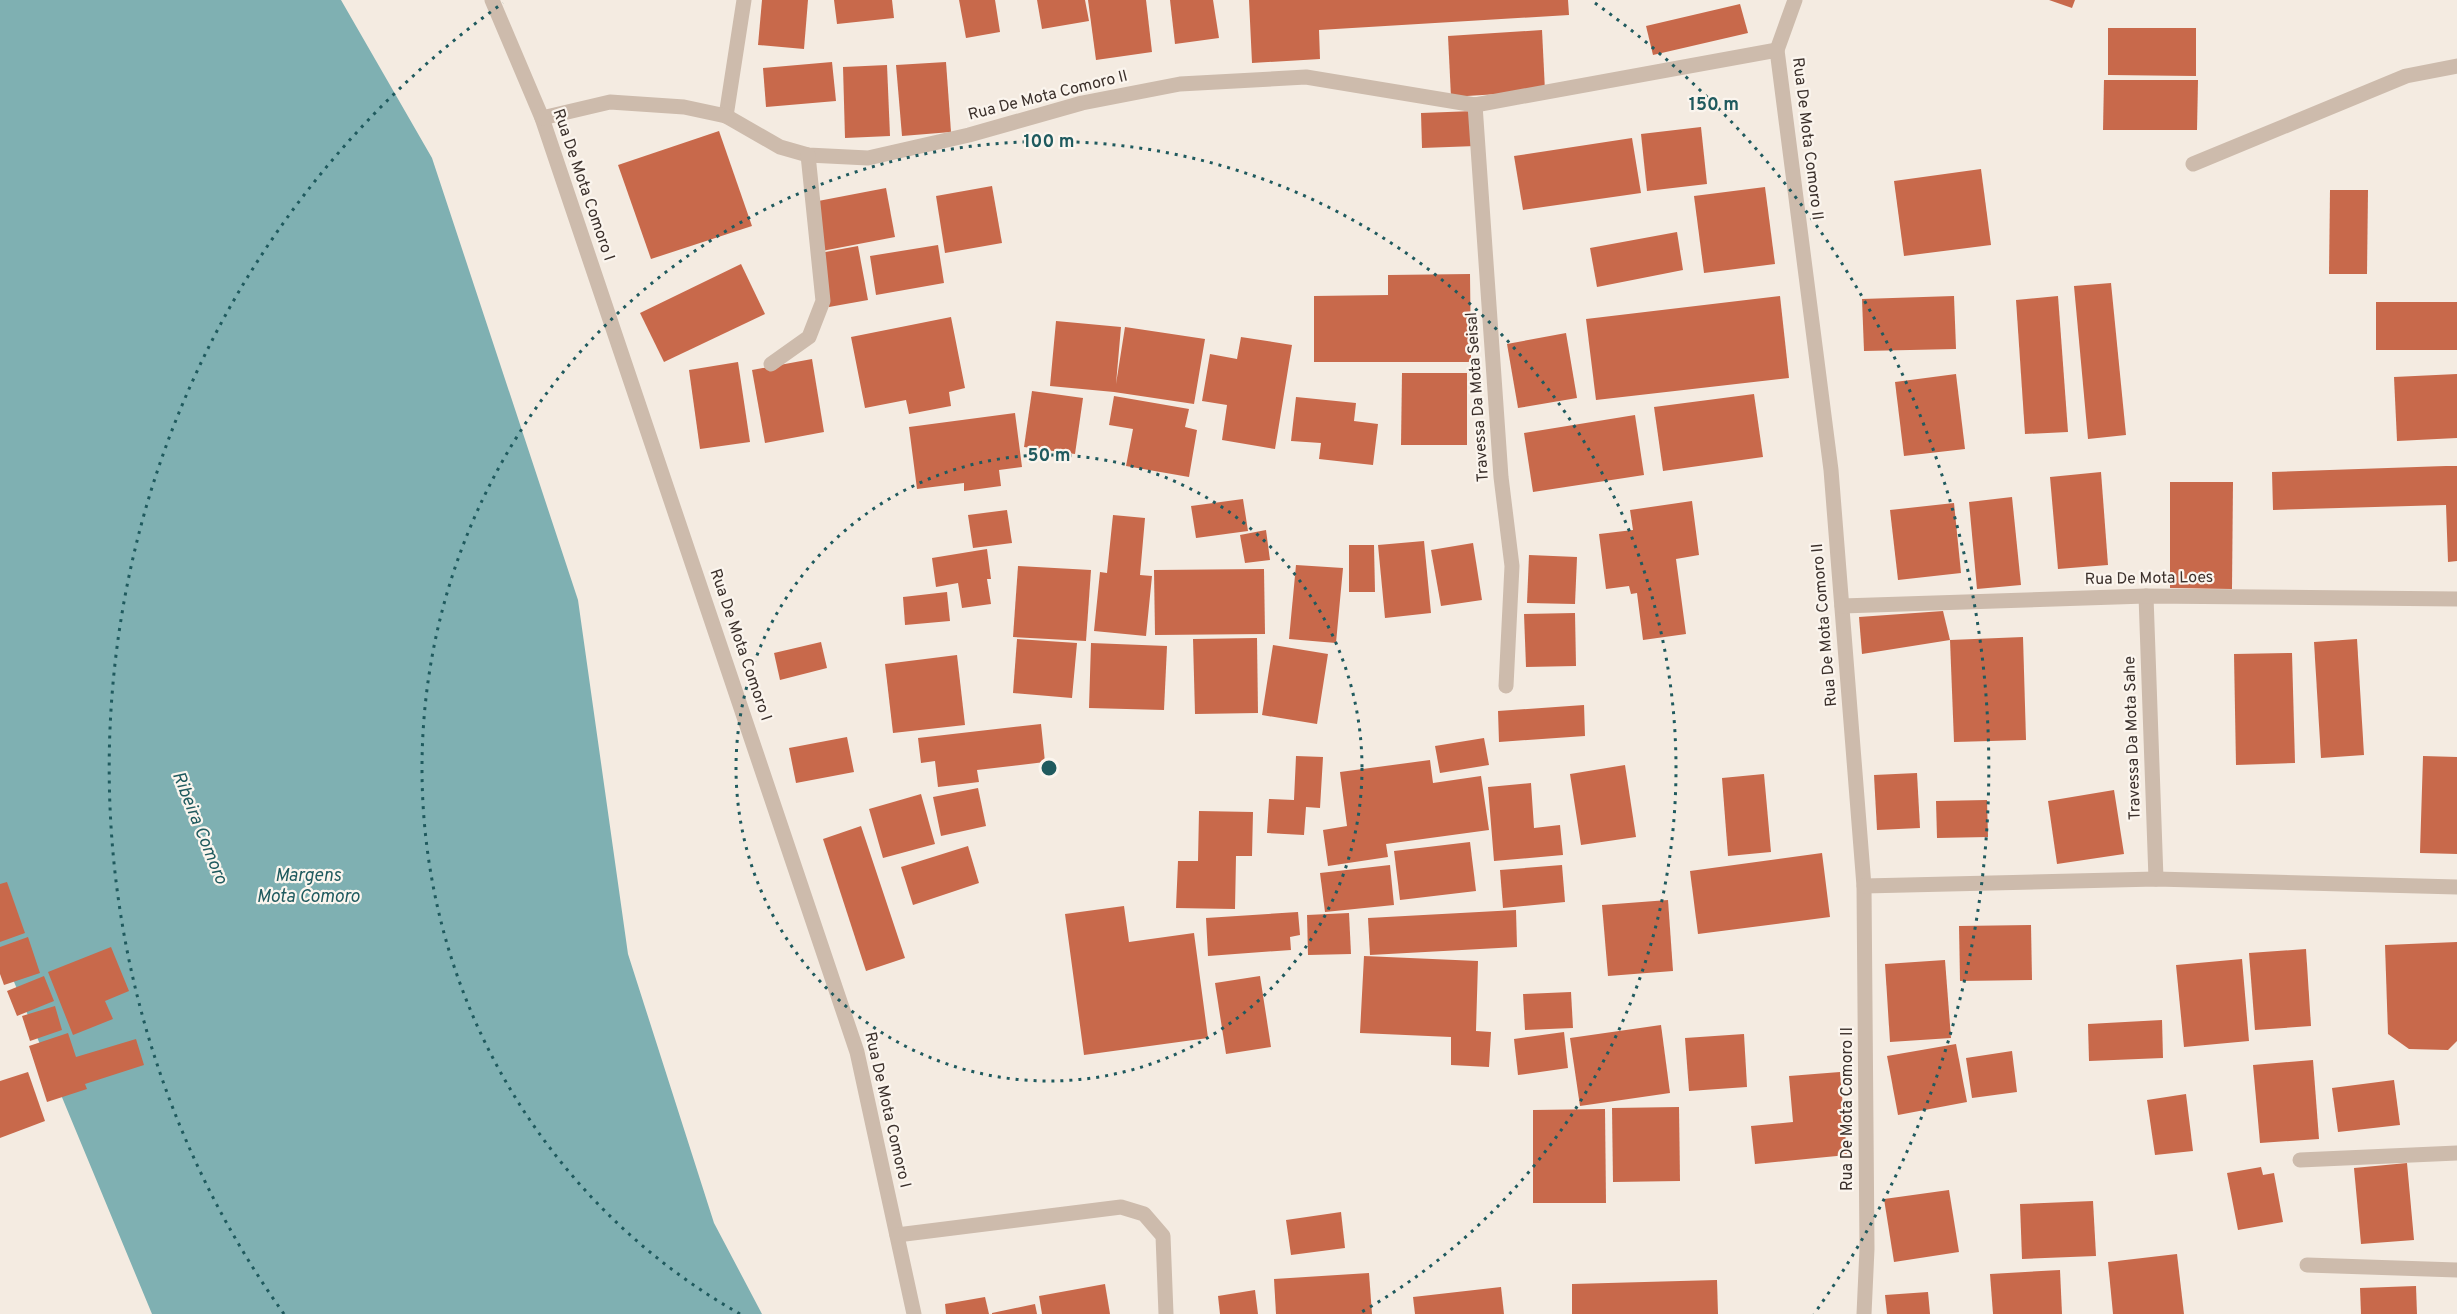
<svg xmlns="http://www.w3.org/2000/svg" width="2457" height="1314" viewBox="0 0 2457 1314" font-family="Overpass,sans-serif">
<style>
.water{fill:#7fb0b2}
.building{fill:#c8694b}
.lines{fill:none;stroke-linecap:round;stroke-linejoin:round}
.minor{stroke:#cdbbac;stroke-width:15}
.ring{fill:none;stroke:#1f5a5e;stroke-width:3;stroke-dasharray:3 6}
.labels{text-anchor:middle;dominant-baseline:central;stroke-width:4.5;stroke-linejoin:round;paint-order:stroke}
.street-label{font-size:16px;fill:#3b302b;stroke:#fbf5ee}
.water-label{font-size:18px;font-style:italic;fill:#1f5a5e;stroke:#fbf5ee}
.centre{fill:#1f5a5e;stroke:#fbf5ee;stroke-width:3}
.ring-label{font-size:18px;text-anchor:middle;font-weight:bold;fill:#1f5a5e;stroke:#fbf5ee;stroke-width:4.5;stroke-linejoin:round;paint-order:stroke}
</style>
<rect width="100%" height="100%" fill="#f4ebe1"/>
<path class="water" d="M0,0H341L432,158L578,600L628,954L714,1223L762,1314H152L0,948Z"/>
<g class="building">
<path d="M762,0H808L804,49L758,45Z"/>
<path d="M834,0H892L894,18L837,24Z"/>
<path d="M959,0H995L1000,32L966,38Z"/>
<path d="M1037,0H1085L1089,21L1042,29Z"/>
<path d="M1088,0H1146L1152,52L1096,60Z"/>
<path d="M1170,0H1213L1219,38L1175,44Z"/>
<path d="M1249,0H1568L1569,15L1319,30L1320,59L1252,63Z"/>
<path d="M2049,0H2075L2072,8Z"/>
<path d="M1740,4L1748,33L1653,55L1646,26Z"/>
<path d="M2108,28H2196V76L2108,75Z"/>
<path d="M1542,30L1545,91L1451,97L1448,36Z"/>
<path d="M832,62L836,101L766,107L763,68Z"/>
<path d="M946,62L951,132L902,136L896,65Z"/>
<path d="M887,65L890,136L845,138L843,67Z"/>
<path d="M2104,80H2198L2197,130H2103Z"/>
<path d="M1474,111L1476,146L1422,148L1421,113Z"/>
<path d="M1701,127L1707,184L1647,191L1641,134Z"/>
<path d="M719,131L752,226L651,259L618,165Z"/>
<path d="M1632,138L1641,193L1523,210L1514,156Z"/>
<path d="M1981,169L1991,245L1904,256L1894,181Z"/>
<path d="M992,186L1002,243L945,253L936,196Z"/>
<path d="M1765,187L1775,264L1704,273L1694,196Z"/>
<path d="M886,188L895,237L822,251L813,202Z"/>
<path d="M2330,190H2368L2367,274H2329Z"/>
<path d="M1677,232L1683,270L1597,287L1590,248Z"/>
<path d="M938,245L944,283L876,295L870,256Z"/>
<path d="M858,246L868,300L829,307L820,253Z"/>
<path d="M741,264L765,314L664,362L640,313Z"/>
<path d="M1470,274L1471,362H1314V296L1388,295V275Z"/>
<path d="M2111,283L2126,435L2088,439L2074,286Z"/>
<path d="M1780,296L1789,378L1596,400L1586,319Z"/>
<path d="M1954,296L1956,349L1864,351L1862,299Z"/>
<path d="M2058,296L2068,432L2025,434L2016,300Z"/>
<rect x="2376" y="302" width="81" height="48"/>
<path d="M951,317L965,388L949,392L951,406L909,414L906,400L865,408L851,337Z"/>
<path d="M1056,321L1121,327L1116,384L1125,327L1205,339L1194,404L1114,392L1050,386Z"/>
<path d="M1566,333L1577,398L1518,408L1507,344Z"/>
<path d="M1241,337L1292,345L1275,449L1222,440L1227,405L1202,401L1210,354L1237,359Z"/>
<path d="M812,359L824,432L765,443L752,370Z"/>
<path d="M738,362L750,442L700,449L689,370Z"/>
<path d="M1402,373H1467V445H1401Z"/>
<path d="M1956,374L1965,449L1904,456L1895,382Z"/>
<path d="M2457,374V438L2397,441L2394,377Z"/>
<path d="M1032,391L1083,398L1075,454L1024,447Z"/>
<path d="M1754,394L1763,457L1663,471L1654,407Z"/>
<path d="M1114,396L1189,409L1185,427L1197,430L1189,477L1126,466L1133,429L1109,425Z"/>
<path d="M1296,397L1356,403L1354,421L1378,424L1373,465L1319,459L1321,443L1291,441Z"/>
<path d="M1015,413L1022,467L999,470L1001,486L964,491V483L917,489L909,427Z"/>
<path d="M1635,415L1644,475L1533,492L1524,433Z"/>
<path d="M2446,466H2457V561L2448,562L2446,505L2273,510L2272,472Z"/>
<path d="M2101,472L2108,565L2058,569L2050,477Z"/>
<path d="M2170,482H2233L2232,589L2170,588Z"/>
<path d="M2012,497L2021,585L1977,589L1969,502Z"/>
<path d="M1243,499L1248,531L1196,538L1191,506Z"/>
<path d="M1692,501L1699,555L1676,559L1686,634L1643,640L1637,593L1631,594L1629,586L1606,589L1599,534L1633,530L1630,510Z"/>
<path d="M1954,503L1961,573L1898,580L1890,510Z"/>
<path d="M1007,510L1012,543L973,548L968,515Z"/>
<path d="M1113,515L1145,518L1140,575L1152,576L1146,636L1094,631L1100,572L1107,573Z"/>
<path d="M1266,530L1270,560L1245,563L1240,535Z"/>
<path d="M1424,541L1431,613L1385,618L1378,545Z"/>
<path d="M1473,543L1482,600L1441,606L1431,550Z"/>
<path d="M1349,545H1374L1375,592H1349Z"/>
<path d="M987,549L991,579H987L991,604L962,608L958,583L936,587L932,558Z"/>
<path d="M1529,555L1577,557L1575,604L1527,603Z"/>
<path d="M1296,565L1343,568L1336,643L1289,639Z"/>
<path d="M1018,566L1091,570L1086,641L1013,637Z"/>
<path d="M1264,569L1265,634L1155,635L1154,570Z"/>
<path d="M947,592L950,621L905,625L903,597Z"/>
<path d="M1943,611L1950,640L1862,654L1859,617Z"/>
<path d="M1575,613L1576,666L1526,667L1524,614Z"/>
<path d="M2023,637L2026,740L1954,742L1950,640Z"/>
<path d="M1257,638L1258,713L1195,714L1193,639Z"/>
<path d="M1017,639L1077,643L1072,698L1013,693Z"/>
<path d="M2357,639L2364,755L2321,758L2314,642Z"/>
<path d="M821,642L827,668L780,680L774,653Z"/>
<path d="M1091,643L1167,646L1164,710L1089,708Z"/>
<path d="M1273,645L1328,654L1317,724L1262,715Z"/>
<path d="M2292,653L2295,763L2236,765L2234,654Z"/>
<path d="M957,655L965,725L893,733L885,664Z"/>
<path d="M1584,705L1585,736L1499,742L1498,711Z"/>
<path d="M1041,724L1045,762L977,770L979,782L938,787L935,761L921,763L918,738Z"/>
<path d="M847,737L854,772L796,783L789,748Z"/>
<path d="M1484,738L1489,765L1440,773L1435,746Z"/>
<path d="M1296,756L1323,757L1320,808L1306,807L1304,835L1267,833L1269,799L1294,800Z"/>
<path d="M2423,756L2457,757V854L2420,853Z"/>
<path d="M1430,760L1433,783L1481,776L1489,830L1386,844L1388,857L1328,866L1323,830L1347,826L1340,772Z"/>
<path d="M1625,765L1636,837L1581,845L1570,774Z"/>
<path d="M1917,773L1920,828L1877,830L1874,775Z"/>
<path d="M1764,774L1771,852L1728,856L1722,778Z"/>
<path d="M1531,783L1534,828L1560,825L1563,855L1494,861L1488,787Z"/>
<path d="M978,788L986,826L941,836L933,797Z"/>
<path d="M2114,790L2124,854L2057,864L2048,801Z"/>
<path d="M921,794L935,844L883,858L869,809Z"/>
<path d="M1987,800L1988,837L1937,838L1936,801Z"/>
<path d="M1199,811L1253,812L1252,856H1236L1235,909L1176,908L1178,861H1198Z"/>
<path d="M861,826L905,958L866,971L823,839Z"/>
<path d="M1470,842L1476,891L1400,900L1394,851Z"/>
<path d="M968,846L979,883L913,905L901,867Z"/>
<path d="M1822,853L1830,917L1698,934L1690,871Z"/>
<path d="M1390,865L1394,905L1325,912L1320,873Z"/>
<path d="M1562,865L1565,902L1503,908L1500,870Z"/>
<path d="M7,882L25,933L0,942V884Z"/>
<path d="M1668,900L1673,971L1608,976L1602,905Z"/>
<path d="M1124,906L1129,942L1194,933L1208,1038L1084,1055L1065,914Z"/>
<path d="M1516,910L1517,947L1370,955L1368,918Z"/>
<path d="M1298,912L1300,935L1290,937L1291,950L1208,956L1206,918Z"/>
<path d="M1349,913L1351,954L1308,955L1307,915Z"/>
<path d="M2031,925L2032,980L1960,981L1959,926Z"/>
<path d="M28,937L40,973L4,985L0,974V947Z"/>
<path d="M2457,942V1041L2448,1050L2409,1049L2388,1034L2385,945Z"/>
<path d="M111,947L129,991L105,1001L113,1019L73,1035L48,972Z"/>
<path d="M2306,949L2311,1026L2255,1030L2249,953Z"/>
<path d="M1364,956L1478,961L1476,1031L1491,1032L1489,1067L1451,1065V1037L1360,1033Z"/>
<path d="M2242,959L2249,1041L2184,1047L2176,965Z"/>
<path d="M1945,960L1951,1038L1890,1042L1885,964Z"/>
<path d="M44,976L54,1001L17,1016L7,991Z"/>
<path d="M1260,976L1271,1047L1226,1054L1215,983Z"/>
<path d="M1571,992L1573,1028L1525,1030L1523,994Z"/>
<path d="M55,1006L62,1030L30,1041L22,1016Z"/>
<path d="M2162,1020L2163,1058L2089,1061L2088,1024Z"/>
<path d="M1661,1025L1670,1093L1580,1106L1570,1038Z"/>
<path d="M1564,1032L1568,1068L1518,1075L1514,1039Z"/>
<path d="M68,1033L76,1057L136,1039L144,1065L85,1084L87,1089L47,1102L29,1046Z"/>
<path d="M1744,1034L1747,1087L1689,1091L1685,1038Z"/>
<path d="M1956,1044L1967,1102L1898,1115L1887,1056Z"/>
<path d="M2012,1051L2017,1092L1972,1098L1966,1058Z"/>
<path d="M2313,1060L2319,1139L2260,1143L2253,1065Z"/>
<path d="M28,1072L45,1121L0,1138V1081Z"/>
<path d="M1840,1072L1847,1155L1755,1164L1751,1126L1793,1122L1789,1076Z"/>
<path d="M2394,1080L2400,1125L2338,1132L2332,1088Z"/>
<path d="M2186,1094L2193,1151L2155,1155L2147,1100Z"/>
<path d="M1679,1107L1680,1181L1613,1182L1612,1108Z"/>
<path d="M1605,1109L1606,1203H1533V1110Z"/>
<path d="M2407,1163L2414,1240L2361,1244L2354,1168Z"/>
<path d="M2261,1167L2263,1175L2274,1173L2283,1222L2238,1230L2227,1173Z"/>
<path d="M1949,1190L1959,1252L1894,1262L1884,1199Z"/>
<path d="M2093,1201L2096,1256L2022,1259L2020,1204Z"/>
<path d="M1341,1212L1345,1248L1291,1255L1286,1220Z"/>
<path d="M2177,1254L2184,1314H2113L2108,1262Z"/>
<path d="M2060,1270L2062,1314H1993L1990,1274Z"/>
<path d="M1369,1273L1372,1314H1276L1274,1279Z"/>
<path d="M1717,1280L1718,1314H1572V1284Z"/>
<path d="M1105,1284L1110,1314H1042L1039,1296Z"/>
<path d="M2416,1286L2417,1314H2361L2360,1288Z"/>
<path d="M1501,1287L1504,1314H1415L1413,1297Z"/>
<path d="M1255,1290L1258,1314H1220L1218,1296Z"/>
<path d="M1928,1292L1930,1314H1887L1885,1295Z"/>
<path d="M985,1297L989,1314H946L945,1304Z"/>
<path d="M1035,1304L1037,1314H992V1313Z"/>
</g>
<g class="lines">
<g class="minor">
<path d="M492,0L542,118L857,1052L914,1314"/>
<path d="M1777,50L1795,0"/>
<path d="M1475,105L1501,477L1512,566L1506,686"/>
<path d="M726,116L744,0"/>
<path d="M542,118L610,102L684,107L726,116L780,147L808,155L868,158L969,135L1082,103L1180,84L1306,77L1475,105L1777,50L1831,470L1864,886L1867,1249L1864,1314"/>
<path d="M2193,164L2406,76L2457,66"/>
<path d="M771,364L809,337L823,301L808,155"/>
<path d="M2146,596L2156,879"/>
<path d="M1842,606L2146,596L2457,599"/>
<path d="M1864,886L2156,879L2457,887"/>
<path d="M2300,1160L2457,1153"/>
<path d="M897,1235L1121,1207L1144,1214L1163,1236L1166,1314"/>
<path d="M2307,1265L2457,1270"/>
</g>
</g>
<g class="ring">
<circle cx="1049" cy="768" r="313"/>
<path d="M740 1314A627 627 0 1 1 1358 1314"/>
<path d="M284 1314A940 940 0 0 1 503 3M1595 3A940 940 0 0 1 1814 1314"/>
</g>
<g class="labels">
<g class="street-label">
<text transform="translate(1048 96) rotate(-14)">Rua De Mota Comoro II</text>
<text transform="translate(1807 139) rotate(83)">Rua De Mota Comoro II</text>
<text transform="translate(583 185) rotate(71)">Rua De Mota Comoro I</text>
<text transform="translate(1478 397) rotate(-94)">Travessa Da Mota Seisal</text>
<text transform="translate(2149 579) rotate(-1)">Rua De Mota Loes</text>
<text transform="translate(1825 625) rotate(-95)">Rua De Mota Comoro II</text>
<text transform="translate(740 645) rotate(71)">Rua De Mota Comoro I</text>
<text transform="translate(2133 738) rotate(-92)">Travessa Da Mota Sahe</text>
<text transform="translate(1848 1109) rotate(-90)">Rua De Mota Comoro II</text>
<text transform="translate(887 1110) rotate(77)">Rua De Mota Comoro I</text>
</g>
<g class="water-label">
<text transform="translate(199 828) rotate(68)">Ribeira Comoro</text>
<text x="308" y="876">Margens<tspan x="308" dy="21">Mota Comoro</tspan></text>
</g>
</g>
<circle cx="1049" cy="768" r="9" class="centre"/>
<g class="ring-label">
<text x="1714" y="110">150 m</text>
<text x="1049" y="147">100 m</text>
<text x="1049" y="461">50 m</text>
</g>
</svg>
